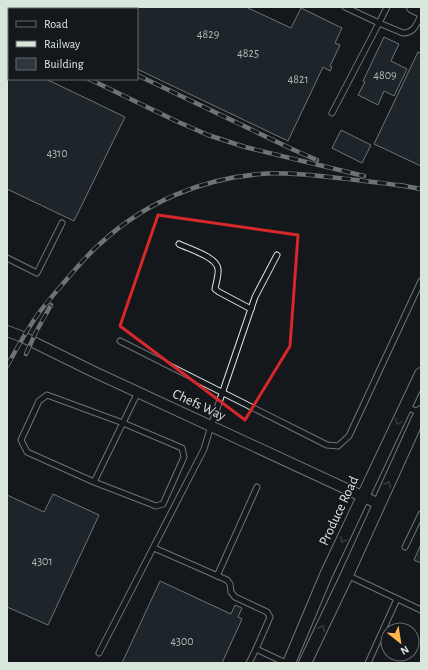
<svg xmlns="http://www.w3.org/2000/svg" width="428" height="670" viewBox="0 0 428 670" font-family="'Alegreya Sans',sans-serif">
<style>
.building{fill:#2c363c;stroke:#d8e6dc}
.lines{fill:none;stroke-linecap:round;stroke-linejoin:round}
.service-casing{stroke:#d8e6dc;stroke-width:7}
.minor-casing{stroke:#d8e6dc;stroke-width:12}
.tertiary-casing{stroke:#d8e6dc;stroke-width:14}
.service{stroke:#14181c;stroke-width:5}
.minor{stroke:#14181c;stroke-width:10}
.tertiary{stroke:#14181c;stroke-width:12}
.rail-casing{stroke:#d8e6dc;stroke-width:4.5}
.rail{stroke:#14181c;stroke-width:3;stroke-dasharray:9;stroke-linecap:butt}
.oneway{stroke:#59605f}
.marked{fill:none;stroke:#d62828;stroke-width:3;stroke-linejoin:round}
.labels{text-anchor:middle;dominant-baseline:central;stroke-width:3;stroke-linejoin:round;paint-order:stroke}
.number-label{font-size:12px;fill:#adbab4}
.street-label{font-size:14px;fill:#d8e6dc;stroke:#14181c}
</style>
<rect width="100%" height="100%" fill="#14181c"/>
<g class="building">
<path d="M39,7H246L291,28L301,8L342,28L335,43L340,45L330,66L332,67L330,71L323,67L288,141L137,69V9H38Z"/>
<path d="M384,37L399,44L391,61L407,69L394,96L384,91L378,105L358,95L365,82L363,81Z"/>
<path d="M418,52L421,53V166L374,144Z"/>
<path d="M7,60L9,61V79H46L125,117L74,221L7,189Z"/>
<path d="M341,130L371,145L362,163L332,148Z"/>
<path d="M53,494L99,515L48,625L7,607V495L44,512Z"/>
<path d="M421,544V563L414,560Z"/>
<path d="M160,581L231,614L235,605L242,608L238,617L242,619L222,663H122Z"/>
</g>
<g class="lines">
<defs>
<g id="service">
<path d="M345,7L379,23L387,7"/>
<path d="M332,113L379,23L403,33C414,33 417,24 421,15"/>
<path d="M179,244C189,249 217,257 218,269C219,274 216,283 215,289L219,292L251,309"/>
<path d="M7,258L37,273L62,223"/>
<path d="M120,341L327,445L338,446L349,436L421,281"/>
<path d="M406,407L421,413"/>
<path d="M94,482L27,452L21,440L39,401L47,395L123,423L182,448L184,457L163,504L156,506L94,482L138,392"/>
<path d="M405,547L421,514"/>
<path d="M154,548L227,580L230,584L231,592L235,597L267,612L270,617L256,649"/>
<path d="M347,575L421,610"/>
<path d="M217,576L257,487"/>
<path d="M99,653L204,449L211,426L255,297L277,255"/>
<path d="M249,663L256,649L286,663"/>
<path d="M368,663L397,599"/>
</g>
<path id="minor" d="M7,331L23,337L92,371L379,504"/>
<g id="tertiary">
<path d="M413,7L421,11"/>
<path d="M289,663L326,575L421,374"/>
<path d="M305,663L347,575L421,412"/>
</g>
</defs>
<use href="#service" class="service-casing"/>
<use href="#minor" class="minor-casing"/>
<use href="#tertiary" class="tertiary-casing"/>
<use href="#service" class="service"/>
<use href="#minor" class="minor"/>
<use href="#tertiary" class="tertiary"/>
<defs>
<g id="rail">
<path d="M7,40L9,41"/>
<path d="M137,75L294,150L317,160"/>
<path d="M89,79L176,121L208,135L245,147L364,176"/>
<path d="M399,185L421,189"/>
<path d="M26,354L36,332L51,305"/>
<path d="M7,366C16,350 25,333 36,317C45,304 56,292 67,279C78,266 89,253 102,242C146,202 201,179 260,174C280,172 300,174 320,176C348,179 376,182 404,186"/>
</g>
</defs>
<use href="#rail" class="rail-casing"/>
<use href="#rail" class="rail"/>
</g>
<defs><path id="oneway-chevron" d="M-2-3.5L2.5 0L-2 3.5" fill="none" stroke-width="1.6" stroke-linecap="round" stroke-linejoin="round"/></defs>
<g class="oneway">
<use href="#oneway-chevron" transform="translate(398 422) rotate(116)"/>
<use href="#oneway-chevron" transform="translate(388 484) rotate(-65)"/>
<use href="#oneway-chevron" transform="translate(343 540) rotate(115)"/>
<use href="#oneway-chevron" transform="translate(322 628) rotate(-65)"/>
</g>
<path d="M0 0H428V670H0ZM158,215L298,235L290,346L245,420L120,326Z" fill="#14181c" fill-opacity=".55" fill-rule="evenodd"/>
<path class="marked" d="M158,215L298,235L290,346L245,420L120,326Z"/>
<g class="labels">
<g class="number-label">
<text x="208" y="34">4829</text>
<text x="248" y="53">4825</text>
<text x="385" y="75">4809</text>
<text x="298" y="79">4821</text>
<text x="57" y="153">4310</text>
<text x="42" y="561">4301</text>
<text x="182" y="641">4300</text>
</g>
<g class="street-label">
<text transform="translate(199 405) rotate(25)">Chefs Way</text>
<text transform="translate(339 511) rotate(-65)">Produce Road</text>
</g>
</g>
<rect width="428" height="670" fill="none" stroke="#d8e6dc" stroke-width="16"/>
<rect x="8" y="8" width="130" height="72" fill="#14181c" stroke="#626a69"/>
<rect x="16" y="21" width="20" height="6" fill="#14181c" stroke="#626a69"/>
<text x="44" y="28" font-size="12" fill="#d8e6dc">Road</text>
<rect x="16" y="41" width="20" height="6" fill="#d8e6dc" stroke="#626a69"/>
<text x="44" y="48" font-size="12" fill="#d8e6dc">Railway</text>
<rect x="16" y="58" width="20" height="12" fill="#2c363c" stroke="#626a69"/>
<text x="44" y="68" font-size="12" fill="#d8e6dc">Building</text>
<g transform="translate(400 642) rotate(150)"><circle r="19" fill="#14181c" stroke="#626a69"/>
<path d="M0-3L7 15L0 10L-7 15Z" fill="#ffb74d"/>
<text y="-6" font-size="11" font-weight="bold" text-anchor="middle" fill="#d8e6dc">N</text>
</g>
</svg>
